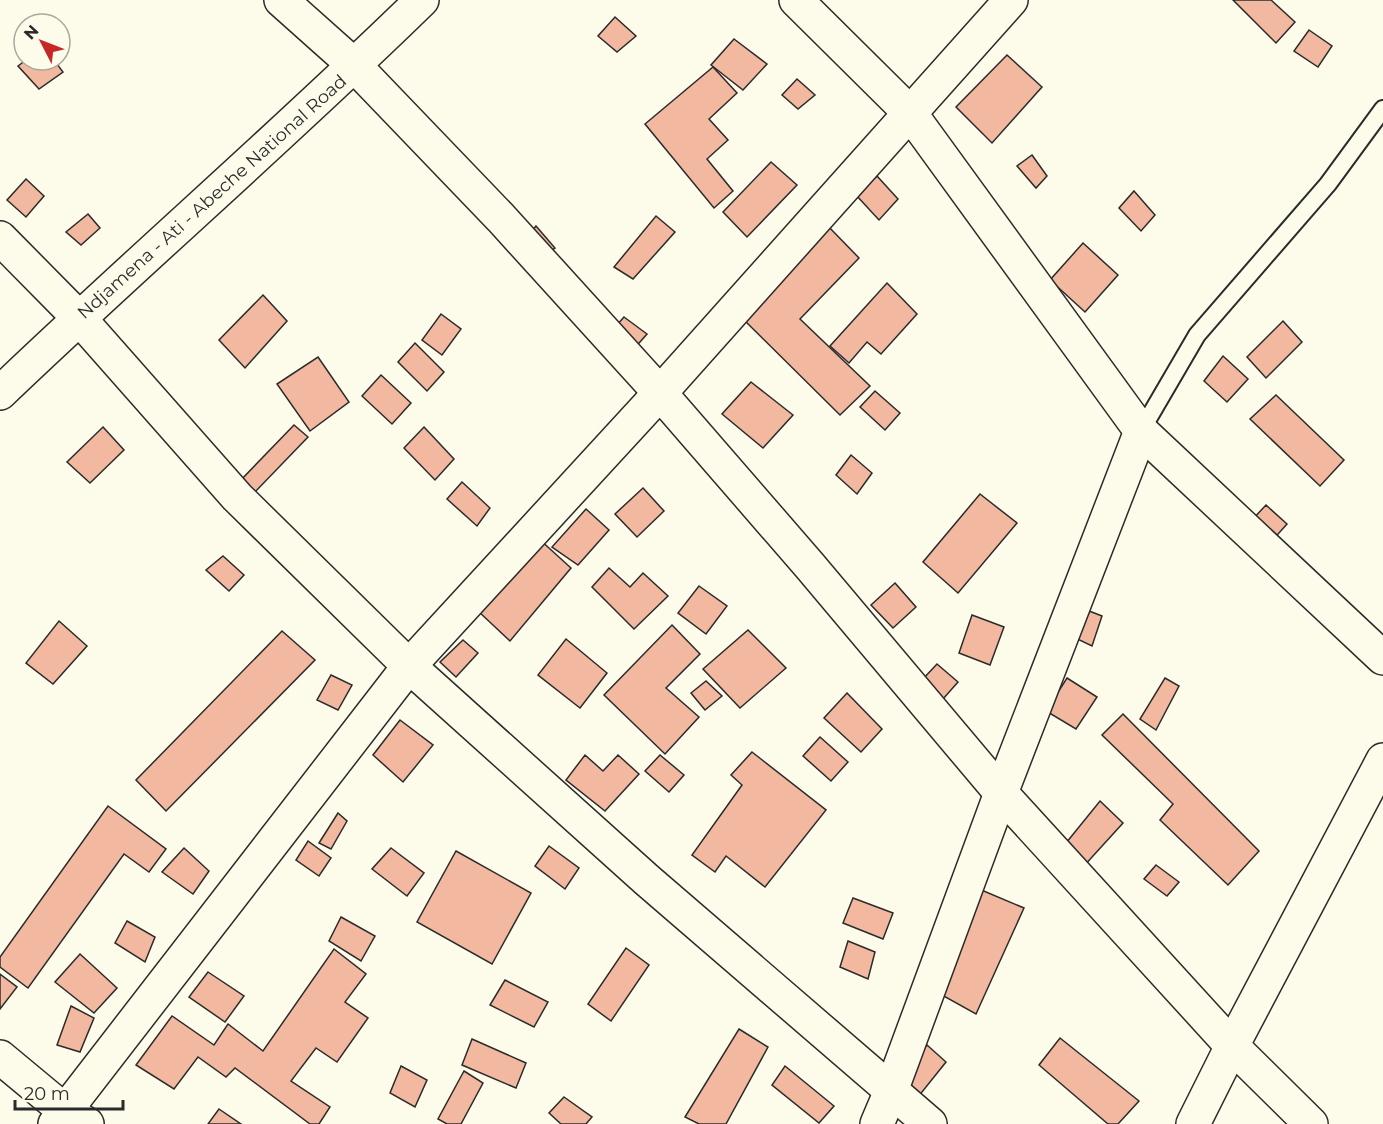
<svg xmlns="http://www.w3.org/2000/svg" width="1383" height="1124" viewBox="0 0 1383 1124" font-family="Montserrat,sans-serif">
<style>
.building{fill:#f2b8a0;stroke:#2b2b2b;stroke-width:1.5}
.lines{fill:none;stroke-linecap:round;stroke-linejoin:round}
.service-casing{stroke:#2b2b2b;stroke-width:20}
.minor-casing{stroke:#2b2b2b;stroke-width:36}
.trunk-casing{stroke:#2b2b2b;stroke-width:36}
.service{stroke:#fdfbea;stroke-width:16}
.minor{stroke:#fdfbea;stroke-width:33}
.trunk{stroke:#fdfbea;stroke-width:33}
.labels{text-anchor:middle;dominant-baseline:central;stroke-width:4.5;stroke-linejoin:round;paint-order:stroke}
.street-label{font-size:18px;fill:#2b2b2b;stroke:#fdfbea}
</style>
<rect width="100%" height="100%" fill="#fdfbea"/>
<g class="building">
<path d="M1233,0H1271L1295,22L1276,43Z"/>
<path d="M615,17L636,36L617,52L598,36Z"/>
<path d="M1309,30L1332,46L1318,67L1294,51Z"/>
<path d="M734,39L767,64L743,90L711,65Z"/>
<path d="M1007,55L1042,87L992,143L956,107Z"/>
<path d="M26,60H54L63,72L39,89L18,66Z"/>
<path d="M713,67L737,93L709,119L728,140L707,159L733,191L714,208L645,124Z"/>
<path d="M797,79L815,95L798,109L782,95Z"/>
<path d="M1032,155L1047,176L1036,188L1017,166Z"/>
<path d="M771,162L797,185L747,237L723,212Z"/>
<path d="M877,176L898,199L879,220L856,195Z"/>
<path d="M26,179L44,196L26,217L7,200Z"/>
<path d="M1134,191L1155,215L1141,231L1119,208Z"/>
<path d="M88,214L100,228L81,245L66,232Z"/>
<path d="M656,216L675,232L633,279L614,267Z"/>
<path d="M826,224L859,258L800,319L870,386L840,415L739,315Z"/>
<path d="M536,226L555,248L542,257L528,236Z"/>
<path d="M1083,243L1118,275L1085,312L1050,280Z"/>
<path d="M887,283L917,314L881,354L867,342L849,363L830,346Z"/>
<path d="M263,295L287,321L245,368L219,340Z"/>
<path d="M441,314L461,329L442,355L422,340Z"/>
<path d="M624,317L647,334L632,351L609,334Z"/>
<path d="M1283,321L1302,342L1266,378L1247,357Z"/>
<path d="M415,343L444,372L427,391L398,362Z"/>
<path d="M1223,356L1248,379L1227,402L1204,381Z"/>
<path d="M318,357L349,402L310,431L277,384Z"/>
<path d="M381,375L411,403L392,424L362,396Z"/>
<path d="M751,382L793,415L763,448L722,414Z"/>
<path d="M875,391L900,413L885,430L860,407Z"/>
<path d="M1276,395L1344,460L1320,486L1250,419Z"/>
<path d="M294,425L308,437L253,494L239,482Z"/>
<path d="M103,427L124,450L90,483L67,462Z"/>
<path d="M424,427L454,459L435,480L404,448Z"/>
<path d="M851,455L872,473L857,494L836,475Z"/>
<path d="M462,482L490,508L477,526L447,499Z"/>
<path d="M643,488L664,511L637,537L615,514Z"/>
<path d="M980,494L1017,523L958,593L923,562Z"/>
<path d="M1266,505L1287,524L1270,543L1251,521Z"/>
<path d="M586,509L609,530L578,565L552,547Z"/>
<path d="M538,538L571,568L510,641L478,611Z"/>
<path d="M223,556L244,575L229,591L206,570Z"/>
<path d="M609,568L630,587L643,573L668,596L634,629L592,587Z"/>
<path d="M895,583L916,607L893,628L871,605Z"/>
<path d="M699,586L727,606L706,634L678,613Z"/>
<path d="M1084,609L1102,616L1092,646L1071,636Z"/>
<path d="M972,615L1004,627L990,665L959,653Z"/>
<path d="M59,621L87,646L53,684L26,663Z"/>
<path d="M672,625L700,654L666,688L699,717L665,754L604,695Z"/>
<path d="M748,630L786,668L740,708L703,669Z"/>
<path d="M282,631L315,660L166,811L136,780Z"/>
<path d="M566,639L607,673L580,708L538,675Z"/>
<path d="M463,640L478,653L456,677L440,662Z"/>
<path d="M937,664L958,682L943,699L922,680Z"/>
<path d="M331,675L352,685L338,710L317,700Z"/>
<path d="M1067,678L1097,697L1076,729L1046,711Z"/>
<path d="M1165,678L1179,686L1156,730L1140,719Z"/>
<path d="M706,681L722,696L705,710L691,693Z"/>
<path d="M847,693L882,729L861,752L824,718Z"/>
<path d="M1123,714L1259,851L1228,885L1160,820L1173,804L1102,735Z"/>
<path d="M400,720L433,745L403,782L373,755Z"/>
<path d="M820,737L848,762L831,781L803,756Z"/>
<path d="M752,752L826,810L765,887L726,856L715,872L692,855L742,785L731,775Z"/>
<path d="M585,755L603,771L618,755L639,774L605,811L566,780Z"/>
<path d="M660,755L684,775L669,792L645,771Z"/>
<path d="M1100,801L1123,823L1083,867L1062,848Z"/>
<path d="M108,806L166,849L149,872L124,854L28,988L0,967V957Z"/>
<path d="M338,813L347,821L331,849L319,843Z"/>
<path d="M308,841L331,858L319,876L296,860Z"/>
<path d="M549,846L579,868L565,889L535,866Z"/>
<path d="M184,848L209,871L193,894L162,872Z"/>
<path d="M391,848L424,873L407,896L372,869Z"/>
<path d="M456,851L531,893L492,964L417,922Z"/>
<path d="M1156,865L1179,882L1167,896L1144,879Z"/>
<path d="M979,889L1024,908L976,1014L931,989Z"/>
<path d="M853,898L893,913L883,939L843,923Z"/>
<path d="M341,917L375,936L361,961L329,941Z"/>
<path d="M127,921L155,937L145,962L115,943Z"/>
<path d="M848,941L875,952L868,979L840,967Z"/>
<path d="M626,948L649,965L611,1021L588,1004Z"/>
<path d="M334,949L366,974L345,1002L368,1018L337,1062L316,1048L291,1081L330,1107L319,1124H310L235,1068L226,1077L198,1057L174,1089L136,1065L172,1016L214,1045L228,1024L263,1051Z"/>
<path d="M80,954L117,988L94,1013L55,982Z"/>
<path d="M208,972L244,996L225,1022L189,997Z"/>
<path d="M0,974L17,987L0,1009Z"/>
<path d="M505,980L548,1002L534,1027L490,1005Z"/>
<path d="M71,1006L94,1018L80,1052L57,1045Z"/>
<path d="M739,1029L768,1047L726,1124H699L685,1117Z"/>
<path d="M1060,1038L1139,1101L1118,1124H1108L1039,1065Z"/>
<path d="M472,1039L526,1063L516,1088L462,1065Z"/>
<path d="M927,1045L946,1062L918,1097L897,1078Z"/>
<path d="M401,1066L427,1080L415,1107L390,1093Z"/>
<path d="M785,1066L834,1106L819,1123L772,1085Z"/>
<path d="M464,1071L483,1083L461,1124H447L438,1119Z"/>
<path d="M564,1097L592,1117L586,1124H561L549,1113Z"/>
<path d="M219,1109L241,1124H208Z"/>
</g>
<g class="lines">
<defs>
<path id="service" d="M1141,431L1197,335L1328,184L1383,109"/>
<g id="minor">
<path d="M281,0L355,66L501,218L660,393L810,566L1001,793L1232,1046L1311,1124"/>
<path d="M796,0L910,113L1141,431L1383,658"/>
<path d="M0,238L79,318L237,497L409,666L647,880L930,1124"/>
<path d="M0,1057L65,1111L87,1124"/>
<path d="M55,1124L409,666L660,393L1011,0"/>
<path d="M877,1124L891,1091L1001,793L1141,431"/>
<path d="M1193,1124L1232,1046L1383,760"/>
</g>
<path id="trunk" d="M0,393C139,260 285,134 422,0"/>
</defs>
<use href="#service" class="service-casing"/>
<use href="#minor" class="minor-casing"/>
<use href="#trunk" class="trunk-casing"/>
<use href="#service" class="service"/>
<use href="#minor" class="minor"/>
<use href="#trunk" class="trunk"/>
</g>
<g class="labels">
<g class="street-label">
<text transform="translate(212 197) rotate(-42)">Ndjamena - Ati - Abeche National Road</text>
</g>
</g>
<g transform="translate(42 42) rotate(312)"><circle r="28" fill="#fdfbea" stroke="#a9a89e" stroke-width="1.5"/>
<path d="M0-4.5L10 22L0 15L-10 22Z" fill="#c62828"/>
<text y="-9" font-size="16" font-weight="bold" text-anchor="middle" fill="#2b2b2b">N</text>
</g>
<path d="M15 1100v9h108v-9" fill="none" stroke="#2b2b2b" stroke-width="3"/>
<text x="24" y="1100" font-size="18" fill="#2b2b2b" stroke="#fdfbea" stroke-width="4.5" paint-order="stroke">20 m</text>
</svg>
